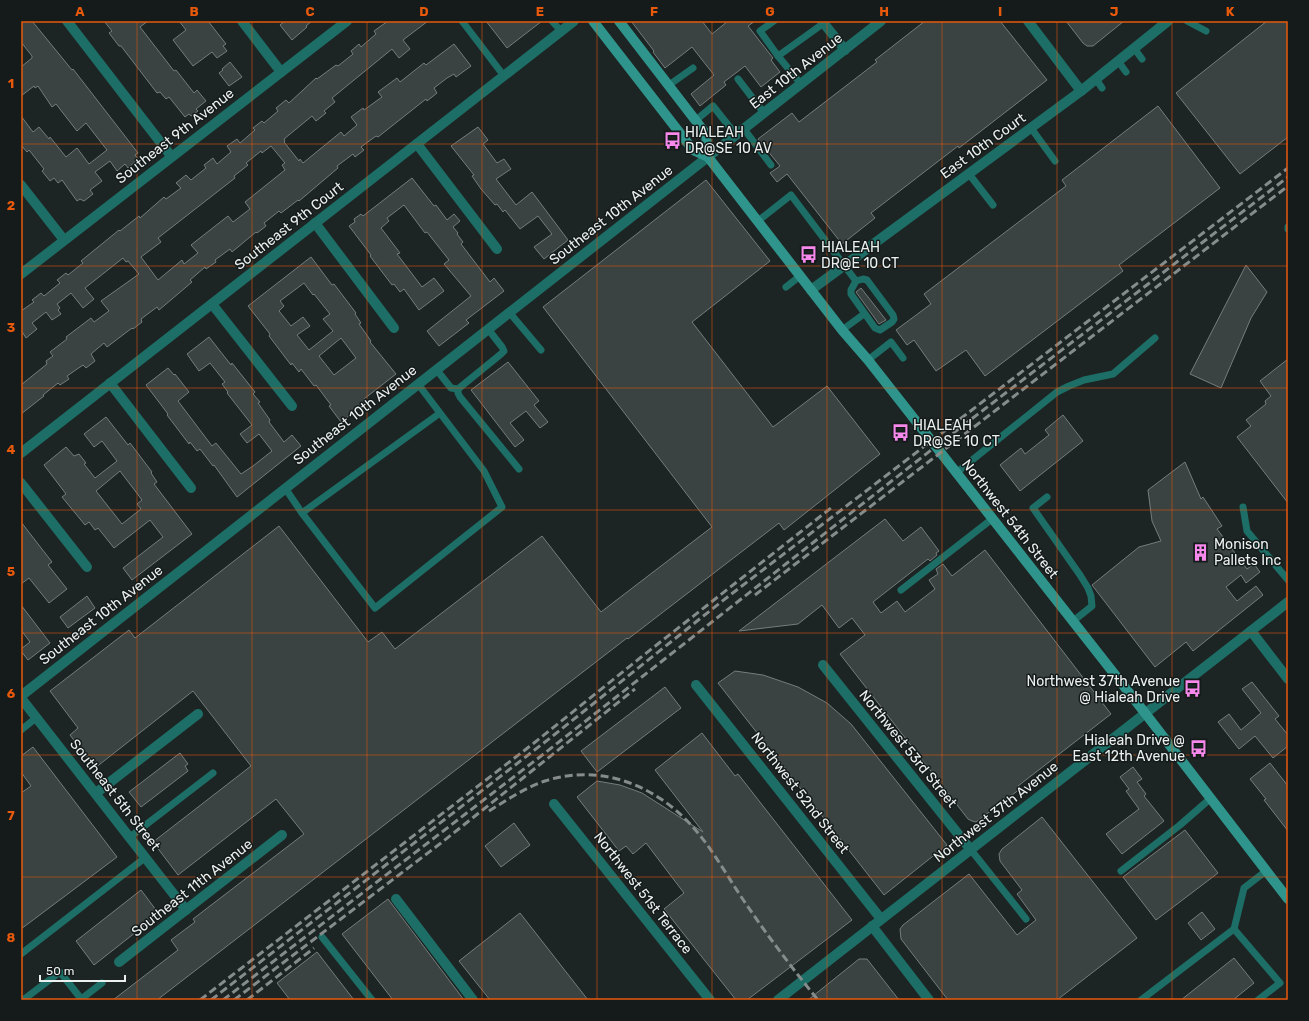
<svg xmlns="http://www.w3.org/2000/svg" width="1309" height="1021" viewBox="0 0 1309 1021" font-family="Rubik,sans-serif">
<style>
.building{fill:#3b4342;stroke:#747d7c;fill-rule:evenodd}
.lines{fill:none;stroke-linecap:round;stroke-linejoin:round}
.service{stroke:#1d6e66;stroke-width:7}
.minor{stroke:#1d6e66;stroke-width:10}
.tertiary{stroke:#1d6e66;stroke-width:10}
.secondary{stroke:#2f948b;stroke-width:10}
.rail{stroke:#858c8b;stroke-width:3;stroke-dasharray:8 4;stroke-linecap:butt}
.grid{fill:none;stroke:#e8590c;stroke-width:1;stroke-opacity:0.55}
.labels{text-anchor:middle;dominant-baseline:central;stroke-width:3;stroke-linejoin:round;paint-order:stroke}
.street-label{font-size:14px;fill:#ecf1f0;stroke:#141b1a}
.poi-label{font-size:14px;fill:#ecf1f0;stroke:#141b1a;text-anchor:start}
.neatline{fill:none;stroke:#e8590c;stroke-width:1.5}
.grid-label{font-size:13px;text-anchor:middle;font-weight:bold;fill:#e8590c}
</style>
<rect width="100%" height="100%" fill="#1d2524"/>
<g class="building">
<path d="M21,21H32L72,70L73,69L138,153L135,155L138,159L128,168L125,164L117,171L110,161L95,172L102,181L90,190L93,194L84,201L80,199L77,201L62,180L58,183L54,178L50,181L42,171L44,169L29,150L27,152L21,145V116L33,132L39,127L49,139L50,137L66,157L77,148L89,164L107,150L86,123L77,131L56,104L52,107L38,86L35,88L34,86L21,96V67L32,58V56L21,42Z"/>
<path d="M104,21H148L140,27L174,71L176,70L194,93L197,90L206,101L196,109L198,111L191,116L189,114L185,117L169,97L166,99L160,92L157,93L121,46H119L109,33L112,31Z"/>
<path d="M179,21H208L226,44L223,46L227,51L217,58L212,52L193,66L173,40L186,30Z"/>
<path d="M285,21H312L306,26L307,27L292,40L280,25Z"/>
<path d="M388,21H428L403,40L410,49L399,58L392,49L332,98L335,102L324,111L326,113L316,121L312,116L284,139L285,141L284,142L299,161L300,159L303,163L341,132L344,136L357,125L351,117L363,108L364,110L382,97L378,92L397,78L400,82L424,63L426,65L454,44L471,66L456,77L454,74L447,78L434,88L437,93L427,101L426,99L378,137L376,136L361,147L364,150L355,157L353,154L337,166L338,168L299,201L298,200L281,213L279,211L264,223L266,226L257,233L256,232L232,252L230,249L215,260L216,262L206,269L205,267L190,280L192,282L159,310L157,307L141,319L142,322L133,329L132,328L107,347L104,343L91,354L95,361L86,368L83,365L67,376L69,379L60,385L58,383L43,395L44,396L21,414V385L47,364L46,361L53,356L50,352L67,339L66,337L91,318L94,322L109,311L101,301L139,274L128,261L126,262L123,258L85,288L94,299L83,308L71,293L57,304L60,308L58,310L61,314L52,320L46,312L32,323L37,329L26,338L21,330V311L34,302L32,300L41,293L44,296L60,283L57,280L66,273L68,275L83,263L81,261L119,230L120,231L139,216L140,218L164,197L166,199L181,188L176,183L186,175L191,180L206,168L204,165L213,158L217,164L231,152L227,146L237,139L240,143L255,130L253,128L262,121L264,123L278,111L276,108L286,100L289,103L316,78L317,79L336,65L338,66L353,54L351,51L359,44L361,47L376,34L374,31ZM271,146L285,163L282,165L285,170L245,202L250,209L233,222L228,216L191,245L198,253L184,264L182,260L158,280L141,257L161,242L158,238L235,178L234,176L248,165L246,163L261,151L262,153Z"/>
<path d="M486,21H542L507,48Z"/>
<path d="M631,21H702L712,34L728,21H755L748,26L773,58L771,60L780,72L761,87L745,66L724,82L726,85L700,106L691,94L714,75L692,47L665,68L653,52L654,51Z"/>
<path d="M925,21H1000L1047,80L959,148L958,146L871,213L875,218L842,244L787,174L777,182L770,173L780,166L758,139L792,113L799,122L877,62L875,60Z"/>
<path d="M1066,21H1124L1093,46H1087L1083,43Z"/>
<path d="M1267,21H1288V137L1240,174L1176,93Z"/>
<path d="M230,62L242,77L229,86L219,73L223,70L222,69Z"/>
<path d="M1158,106L1220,188L1119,265L1123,271L985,376L966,350L936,371L914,340L907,345L896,330L931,304L924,294L1066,186L1062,180Z"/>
<path d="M478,127L488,140L483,144L497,163L504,159L511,169L496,179L516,205L532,192L568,240L544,259L534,247L552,234L538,216L520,229L505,210L503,212L497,204L495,205L481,189L472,176L474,175L451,146Z"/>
<path d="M412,178L434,206L436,205L447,220L454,214L460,221L453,227L458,233L457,234L463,242L461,244L490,282L494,278L504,291L466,320L469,323L439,346L427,331L471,296L444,264L449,260L427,232L425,233L404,205L387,218L389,221L381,228L400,253L397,254L422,287L434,278L444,291L419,310L404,289L400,292L394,284L392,285L370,256L371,255L349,226L355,222L354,219L361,214L363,216Z"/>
<path d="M706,180L770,261L692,322L773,427L827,386L880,454L784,530L779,523L628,639L627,638L157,1000H113L178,950L171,940L195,922L193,919L304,834L276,799L178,875L153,842L251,766L193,691L95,768L70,735L78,728L50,691L129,630L135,638L279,526L368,642L382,632L395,649L542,536L601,612L712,527L543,307Z"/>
<path d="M311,257L332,285L334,284L356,313L355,314L361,323L359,324L371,341L370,342L396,374L364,399L367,402L341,422L329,406L331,405L316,385L314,386L301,369L299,372L292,363L291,365L269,336L270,334L248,306ZM304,283L313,295L314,294L330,314L323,319L333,331L309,350L297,335L310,326L303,317L291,326L279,311L284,306L280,301ZM341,338L356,358L334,375L319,356Z"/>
<path d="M1246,265L1267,292L1251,318L1221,388L1190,374Z"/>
<path d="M861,288L886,320L879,324L856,292Z"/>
<path d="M209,337L231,365L232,363L255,392L253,394L260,402L258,403L270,420L269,422L284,442L292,435L301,446L237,497L214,465L213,466L200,449L197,451L190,442L189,444L167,415L168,414L146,385L168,368L174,375L175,374L189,392L178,401L212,446L216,443L241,474L253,466L272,451L259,434L247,443L240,434L252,425L227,393L228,392L222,384L225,382L210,363L199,371L187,354Z"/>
<path d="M1288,359V503L1237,437L1251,426L1246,420L1266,404L1265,401L1271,396L1260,381Z"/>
<path d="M508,362L539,401L534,405L548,422L540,428L526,411L510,423L524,440L515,447L471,390Z"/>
<path d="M1063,415L1083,441L1020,491L1000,465L1021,448L1025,454L1049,435L1045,430Z"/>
<path d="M106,417L128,445L130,443L152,472L151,473L157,482L154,484L192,534L132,580L123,568L163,537L150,520L114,548L98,528L95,530L89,522L85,525L62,497L66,494L44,465L66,447L74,456L79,454L86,463L84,464L95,478L117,461L102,441L94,447L84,434ZM120,471L142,500L137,504L141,509L122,524L96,491Z"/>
<path d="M1185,462L1201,499L1203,497L1222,526L1217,529L1247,569L1254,564L1260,572L1246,583L1241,575L1226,587L1237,601L1256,586L1263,595L1193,651L1186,642L1155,667L1092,585L1139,547L1161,541L1152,521L1148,490Z"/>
<path d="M885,519L903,541L921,527L939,551L936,553L937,555L930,561L928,559L873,602L881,613L897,601L905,612L935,589L929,580L938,574L936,569L943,564L952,576L985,550L1111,714L1018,786L1020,789L976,822L972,821L968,819L840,654L865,635L852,618L839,628L822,605L798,624L739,631Z"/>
<path d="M21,522L52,562L48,565L67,589L49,603L29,578L21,584Z"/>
<path d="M87,596L95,608L68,628L60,617Z"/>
<path d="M21,605L50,643L28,660L21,651V649L30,642L21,630Z"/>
<path d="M735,671L763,675L798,687L827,703L851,724L947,845L884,895L718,683Z"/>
<path d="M1252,682L1279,716L1275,719L1288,735V746L1273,758L1255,736L1239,749L1218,722L1229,714L1241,730L1261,713L1242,689Z"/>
<path d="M665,687L681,708L597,772L581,751Z"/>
<path d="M702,733L735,776L738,774L852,920L747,1000H736L664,909L684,893L646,843L633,854L626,846L619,851L577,797L597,781L620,785L642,793L703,832L655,770Z"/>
<path d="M33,747L117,857L21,929V793L31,786L21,772V756Z"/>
<path d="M180,753L188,764L185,766L188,771L141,807L129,792Z"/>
<path d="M1270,763L1288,786V831L1264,800L1266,799L1250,779Z"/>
<path d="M1133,767L1142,779L1137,782L1146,794L1144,796L1164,821L1122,854L1106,834L1139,809L1126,791L1129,789L1120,777Z"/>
<path d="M1042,817L1137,938L1057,1000H948L901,939L900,929L903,925L969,874L1017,935L1036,920L1017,894L1022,890L1000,861L999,854L1002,849Z"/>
<path d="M514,823L530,845L501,867L485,846Z"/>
<path d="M1185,830L1218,873L1156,920L1123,877Z"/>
<path d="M141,890L159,914L94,965L76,941Z"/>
<path d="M388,899L391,903L464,1000H393L342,934Z"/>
<path d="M1202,912L1215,929L1201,940L1188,923Z"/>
<path d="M520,913L588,1000H490L459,961Z"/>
<path d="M317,952L354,1000H290L277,983Z"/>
<path d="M1234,958L1254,983L1233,1000H1181Z"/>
<path d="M859,959H867L899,1000H808Z"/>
</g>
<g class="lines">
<g class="service">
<path d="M462,21L504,76"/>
<path d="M552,21L561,31"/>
<path d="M774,21L760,31L778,56"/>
<path d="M1187,21L1206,31"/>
<path d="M1134,48L1142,59"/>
<path d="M1118,61L1126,72"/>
<path d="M738,79L764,113"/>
<path d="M1096,79L1102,88"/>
<path d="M801,84L778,56L824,23"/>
<path d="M669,85L693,68"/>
<path d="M696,120L713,106L736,135"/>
<path d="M1031,128L1055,161"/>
<path d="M744,129L771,165"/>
<path d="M969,174L993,205"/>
<path d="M758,221L791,195L856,281L851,290V294L875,328L880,330L892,322L894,319L893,315L867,280L863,279L856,281"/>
<path d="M1288,227V229"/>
<path d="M786,287L800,276"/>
<path d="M509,312L541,350"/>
<path d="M842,330L864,314"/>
<path d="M868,360L891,342L903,358"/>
<path d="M436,369L451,388L458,389L501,354L504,351L502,347L488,329"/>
<path d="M418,384L484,471L502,507L375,608L302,513L440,413"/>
<path d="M458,389V393L460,397L519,469"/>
<path d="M956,473L1057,392L1069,386L1084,380L1113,374L1155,338"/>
<path d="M285,488L302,513"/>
<path d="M1047,497L1033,508L1080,575L1088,588L1091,596L1092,606L1072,622"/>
<path d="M1243,507L1247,531L1288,580"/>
<path d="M901,590L992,519"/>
<path d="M21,730L36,718"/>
<path d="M130,837L213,773"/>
<path d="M971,850L1026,919"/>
<path d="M1121,871L1180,825L1211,798"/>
<path d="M1234,929L1280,983L1258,1000"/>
<path d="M322,937L372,1000"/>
<path d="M21,954L146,857"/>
<path d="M23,1000L60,972L82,1000"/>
<path d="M80,1000L102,983"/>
<path d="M1141,1000L1234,929L1244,888L1266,871"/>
</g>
<g class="minor">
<path d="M67,21L171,156"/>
<path d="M242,21L281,72"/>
<path d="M822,21L845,50"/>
<path d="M1028,21L1081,91"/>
<path d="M417,144L497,249"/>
<path d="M21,185L64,240"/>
<path d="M315,223L394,328"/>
<path d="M21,274L347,21"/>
<path d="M811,290L1081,91L1168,21"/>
<path d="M212,304L292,406"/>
<path d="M110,383L191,488"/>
<path d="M21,483L87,567"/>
<path d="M1251,631L1288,679"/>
<path d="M823,665L971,850"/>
<path d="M696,685L881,919"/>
<path d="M21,698L186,910"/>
<path d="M96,793L198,714"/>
<path d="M554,804L710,1000"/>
<path d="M396,899L473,1000"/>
<path d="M872,926L929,1000"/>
<path d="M119,962L282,835"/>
</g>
<g class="tertiary">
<path d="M21,453L574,21"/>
<path d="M21,696L881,21"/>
<path d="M778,1000L1288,602"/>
</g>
<g class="secondary">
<path d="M593,21L693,150L708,157L842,330L868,360L1145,713L1288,899"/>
<path d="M619,21L706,134L708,157"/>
</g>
<g class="rail">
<path d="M755,595L1288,186"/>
<path d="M489,811C507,800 526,787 545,781C600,763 655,785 692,826C712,848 727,876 744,901C767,935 792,968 818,1000"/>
<path d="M200,1000L534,743L640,658L831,508"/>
<path d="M211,1000L554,735L721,602L1288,168"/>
<path d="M223,1000L541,756L935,447L1288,177"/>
<path d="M234,1000L441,843L635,689"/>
<path d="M247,1000L314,948"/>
</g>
</g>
<path class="grid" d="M137,21V1000M252,21V1000M367,21V1000M482,21V1000M597,21V1000M712,21V1000M827,21V1000M942,21V1000M1057,21V1000M1172,21V1000M21,144H1288M21,266H1288M21,388H1288M21,510H1288M21,633H1288M21,755H1288M21,877H1288"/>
<defs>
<symbol id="bus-bare" viewBox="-9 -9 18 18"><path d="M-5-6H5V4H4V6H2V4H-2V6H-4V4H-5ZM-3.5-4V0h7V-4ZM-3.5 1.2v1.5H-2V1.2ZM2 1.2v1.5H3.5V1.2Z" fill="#f788ec" stroke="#141b1a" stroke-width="2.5" paint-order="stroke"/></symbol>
<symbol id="building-bare" viewBox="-9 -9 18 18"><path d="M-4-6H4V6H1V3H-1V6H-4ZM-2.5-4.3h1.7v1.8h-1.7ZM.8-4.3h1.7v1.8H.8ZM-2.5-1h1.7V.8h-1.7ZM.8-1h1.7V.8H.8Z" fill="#f788ec" stroke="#141b1a" stroke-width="2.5" paint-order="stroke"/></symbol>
</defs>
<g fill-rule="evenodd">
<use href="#bus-bare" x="660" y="128" width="25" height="25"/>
<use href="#bus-bare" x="796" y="242" width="25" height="25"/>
<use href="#bus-bare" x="888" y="420" width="25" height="25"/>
<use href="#building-bare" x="1188" y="540" width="25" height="25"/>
<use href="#bus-bare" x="1180" y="676" width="25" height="25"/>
<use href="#bus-bare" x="1186" y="736" width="25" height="25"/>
</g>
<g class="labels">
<g class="street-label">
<text transform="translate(796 71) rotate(-38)">East 10th Avenue</text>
<text transform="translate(175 136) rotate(-38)">Southeast 9th Avenue</text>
<text transform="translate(983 146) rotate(-36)">East 10th Court</text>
<text transform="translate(611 215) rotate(-38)">Southeast 10th Avenue</text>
<text transform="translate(289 226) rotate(-38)">Southeast 9th Court</text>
<text transform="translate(355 415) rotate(-38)">Southeast 10th Avenue</text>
<text transform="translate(1010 519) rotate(52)">Northwest 54th Street</text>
<text transform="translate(101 615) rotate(-38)">Southeast 10th Avenue</text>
<text transform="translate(908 749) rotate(51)">Northwest 53rd Street</text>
<text transform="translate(800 793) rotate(52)">Northwest 52nd Street</text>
<text transform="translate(115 795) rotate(52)">Southeast 5th Street</text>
<text transform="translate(996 812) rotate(-38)">Northwest 37th Avenue</text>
<text transform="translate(192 888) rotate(-38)">Southeast 11th Avenue</text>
<text transform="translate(643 893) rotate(52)">Northwest 51st Terrace</text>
</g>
<g class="poi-label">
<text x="685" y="132">HIALEAH<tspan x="685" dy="16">DR@SE 10 AV</tspan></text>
<text x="821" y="247">HIALEAH<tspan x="821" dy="16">DR@E 10 CT</tspan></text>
<text x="913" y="425">HIALEAH<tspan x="913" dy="16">DR@SE 10 CT</tspan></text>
<text x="1214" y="544">Monison<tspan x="1214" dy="16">Pallets Inc</tspan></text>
<text x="1180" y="681" text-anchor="end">Northwest 37th Avenue<tspan x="1180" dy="16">@ Hialeah Drive</tspan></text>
<text x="1185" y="740" text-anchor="end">Hialeah Drive @<tspan x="1185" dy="16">East 12th Avenue</tspan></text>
</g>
</g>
<rect width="1309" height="1021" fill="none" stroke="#141b1a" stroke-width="44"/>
<path d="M40 975v6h85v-6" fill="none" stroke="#ecf1f0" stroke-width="2"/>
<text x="46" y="975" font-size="12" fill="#ecf1f0" stroke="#141b1a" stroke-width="3" paint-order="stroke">50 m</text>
<rect x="22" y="22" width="1265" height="977" class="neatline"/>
<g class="grid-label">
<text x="80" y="16">A</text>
<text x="194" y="16">B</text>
<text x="310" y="16">C</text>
<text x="424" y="16">D</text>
<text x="540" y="16">E</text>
<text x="654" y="16">F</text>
<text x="770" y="16">G</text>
<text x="884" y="16">H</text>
<text x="1000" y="16">I</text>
<text x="1114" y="16">J</text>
<text x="1230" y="16">K</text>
<text x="11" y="88">1</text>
<text x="11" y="210">2</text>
<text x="11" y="332">3</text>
<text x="11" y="454">4</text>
<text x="11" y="576">5</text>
<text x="11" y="698">6</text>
<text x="11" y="820">7</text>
<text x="11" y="942">8</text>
</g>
</svg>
